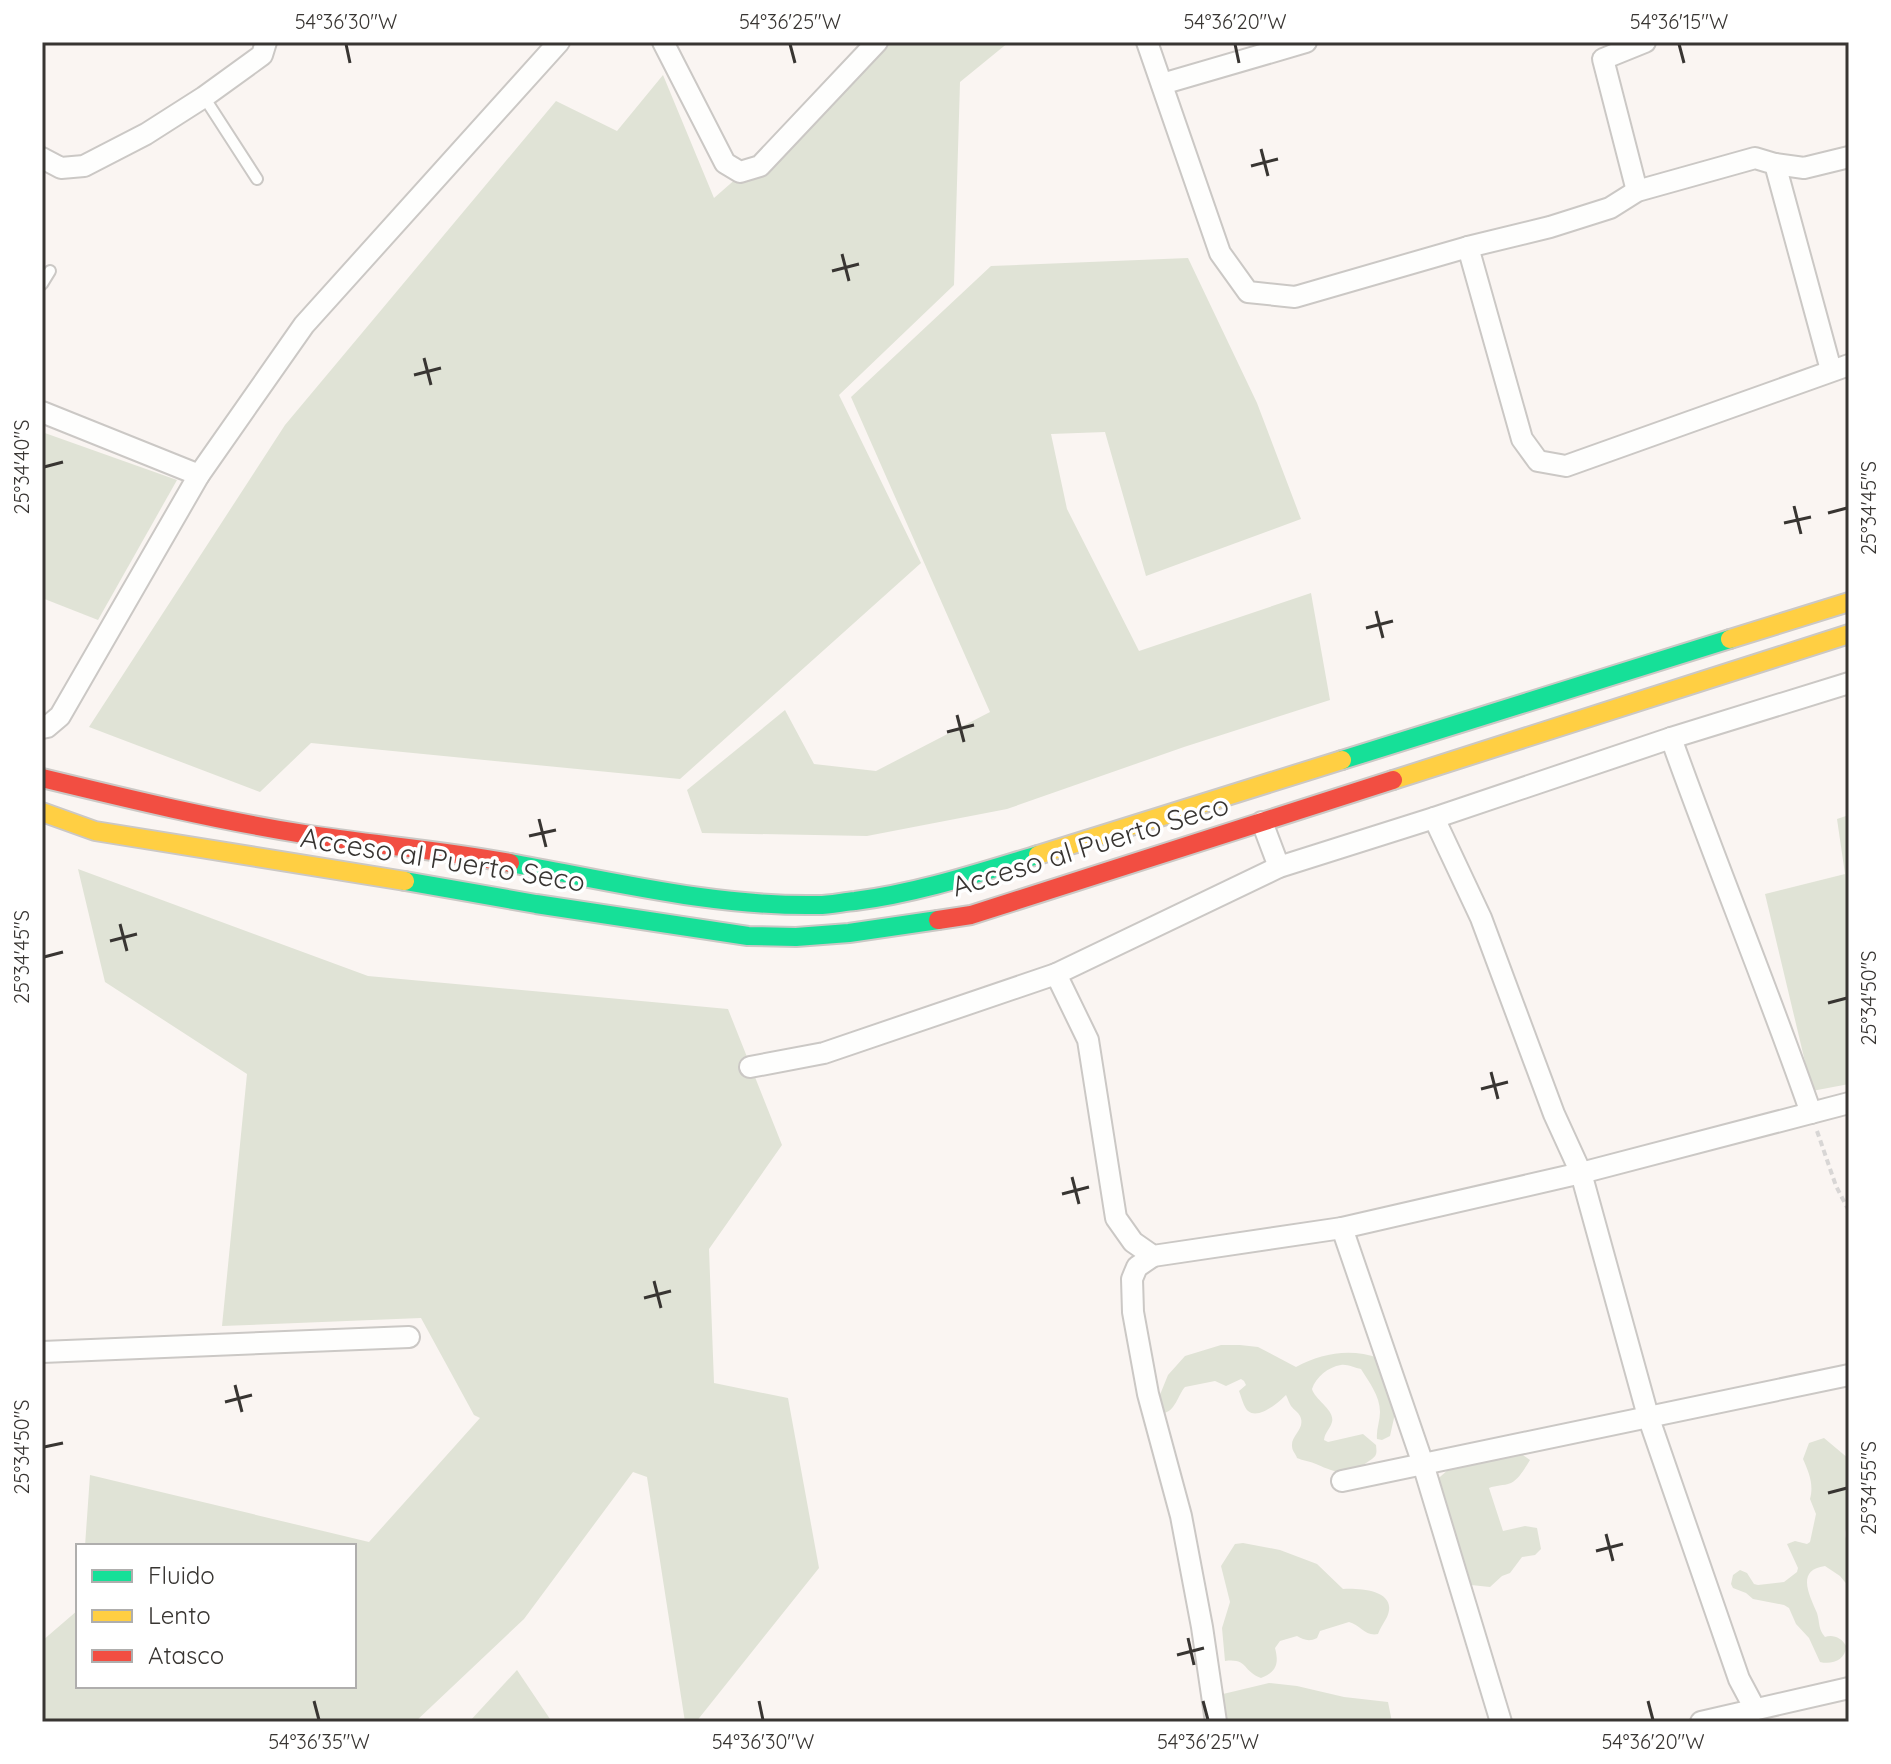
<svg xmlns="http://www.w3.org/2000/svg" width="1891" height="1764" viewBox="0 0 1891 1764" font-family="Quicksand,sans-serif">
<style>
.green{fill:#e0e3d6}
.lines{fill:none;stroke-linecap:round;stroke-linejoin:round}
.lane-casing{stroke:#cbc8c5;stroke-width:14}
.street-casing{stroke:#cbc8c5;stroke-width:24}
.fast-casing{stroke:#cbc8c5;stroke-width:22}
.slow-casing{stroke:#cbc8c5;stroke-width:22}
.jam-casing{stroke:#cbc8c5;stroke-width:22}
.path{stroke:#d8d6d5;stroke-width:4;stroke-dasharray:6 4;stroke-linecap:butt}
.lane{stroke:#fefefd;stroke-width:10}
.street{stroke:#fefefd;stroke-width:20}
.fast{stroke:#16e098;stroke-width:18}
.slow{stroke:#ffcf43;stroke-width:18}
.jam{stroke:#f24e42;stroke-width:18}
.ticks{fill:none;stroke:#383532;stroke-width:3}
.labels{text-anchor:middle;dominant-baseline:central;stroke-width:7;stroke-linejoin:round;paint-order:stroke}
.street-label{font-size:28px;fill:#383532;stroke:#fff}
.neatline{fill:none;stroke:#383532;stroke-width:3}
.ticks-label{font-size:20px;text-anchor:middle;fill:#383532}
</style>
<rect width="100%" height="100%" fill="#faf5f2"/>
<g class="green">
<path d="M885,42H1009L960,82L954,285L839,395L921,563L680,779L311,743L260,792L89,727L285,425L556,101L617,131L663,75L714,198L820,105Z"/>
<path d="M1188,258L1257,403L1301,519L1146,576L1105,432L1051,434L1067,509L1139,651L1311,593L1330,700L1184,747L1007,809L867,836L702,833L687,790L785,710L814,764L876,771L990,712L851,397L991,266Z"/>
<path d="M42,432L177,480L98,620L42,598Z"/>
<path d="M1849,815V1084L1812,1091L1765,894L1845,874L1837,819Z"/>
<path d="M78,869L368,976L728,1009L782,1145L709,1249L714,1383L788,1398L819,1568L696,1722H685L647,1477L633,1472L524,1619L415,1722H42V1641L78,1610V1686H354V1546H85L90,1475L369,1542L480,1418L474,1415L421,1318L222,1326L247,1074L105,982Z"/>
<path d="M1221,1345H1240L1258,1347L1296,1367C1322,1353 1350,1348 1379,1358L1396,1409L1390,1436L1382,1440L1377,1439C1376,1430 1380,1421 1380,1412C1380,1396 1369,1382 1361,1369C1355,1368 1347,1364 1341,1365C1328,1367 1316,1377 1312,1389C1315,1400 1335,1410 1332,1422C1330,1429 1325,1432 1324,1440L1328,1442L1363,1434L1376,1445C1377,1454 1377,1456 1369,1461C1347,1477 1339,1474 1316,1464C1310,1461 1303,1461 1297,1458C1296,1454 1292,1451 1292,1446C1291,1435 1306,1429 1300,1416C1298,1412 1294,1410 1291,1406C1289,1403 1288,1399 1286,1395C1279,1402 1259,1420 1248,1411C1244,1408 1241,1396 1239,1391L1246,1385L1244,1381L1241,1379L1226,1386L1215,1381L1185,1387C1178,1395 1175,1412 1163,1413L1157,1402L1168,1375L1185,1356Z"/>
<path d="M1824,1438L1849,1459V1522C1845,1529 1843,1537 1849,1543V1587L1840,1576L1825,1566C1795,1570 1810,1596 1817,1613C1820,1623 1818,1629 1825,1637C1833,1634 1842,1638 1846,1646C1846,1660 1832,1665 1820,1662L1809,1638L1796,1624L1789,1608L1784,1605L1753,1599L1746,1593L1733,1588L1731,1584L1733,1575L1740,1570L1747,1573L1754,1584L1758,1585L1784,1582L1797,1572L1798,1568L1787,1544L1795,1541L1807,1544L1810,1542L1816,1514L1810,1499C1814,1484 1809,1473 1803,1459L1809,1443Z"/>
<path d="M1514,1454L1523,1455L1530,1460C1525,1468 1519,1479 1511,1483C1503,1486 1496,1485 1489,1488L1503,1531L1525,1526L1537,1528L1541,1549L1535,1555L1522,1557L1510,1573L1502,1576L1490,1587L1471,1585L1465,1579L1433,1483L1449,1469Z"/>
<path d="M1243,1543L1280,1550L1317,1564L1343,1589C1359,1588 1399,1590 1387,1617C1384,1623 1380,1628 1378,1634C1366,1637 1360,1625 1349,1622L1320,1631L1317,1638C1309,1642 1304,1640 1297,1636L1280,1641L1275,1648C1279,1663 1277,1672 1261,1678C1242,1671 1248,1658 1225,1661L1222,1628L1230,1602L1221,1566L1235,1544Z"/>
<path d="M517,1670L552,1722H469Z"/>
<path d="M1269,1683L1297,1686L1344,1697L1388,1702L1392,1722H1226L1223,1694Z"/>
</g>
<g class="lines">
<defs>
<g id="lane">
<path d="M204,97L257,179"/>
<path d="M42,284L50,271"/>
</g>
<g id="street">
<path d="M663,42L725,163L740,172L760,166L877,42"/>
<path d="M1147,42L1220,253L1248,292L1295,297L1468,247L1550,227L1610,208L1637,191L1755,158L1775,164L1831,370"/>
<path d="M1162,84L1306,42"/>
<path d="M42,158L61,168L84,166L146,134L204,97L262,55L266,42"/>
<path d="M1775,164L1804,168L1849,157"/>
<path d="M1637,191L1603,59L1645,42"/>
<path d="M1468,247L1522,439L1538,461L1566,466L1849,365"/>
<path d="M42,412L199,475"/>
<path d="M42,728L47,727L60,716L199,475L304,325L559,42"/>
<path d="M1671,738C1716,864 1767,987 1811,1113"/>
<path d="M1434,818L1481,918L1554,1114L1581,1173L1648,1416L1739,1679L1755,1709"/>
<path d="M1262,822L1279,867"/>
<path d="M1056,974L1088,1040L1116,1218L1133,1242L1153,1256L1342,1228L1581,1173L1849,1103"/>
<path d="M750,1067L824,1053L1056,974L1279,867L1434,818L1671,738L1849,683"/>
<path d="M1342,1228L1423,1464L1501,1722"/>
<path d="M1153,1256L1137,1267L1132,1279L1133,1312L1148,1394L1181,1516L1202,1627L1216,1722"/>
<path d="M42,1352L409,1337"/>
<path d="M1342,1481L1849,1375"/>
<path d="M1701,1722L1849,1688"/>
</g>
<g id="fast">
<path d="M1342,760L1730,639"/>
<path d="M510,863C611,881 715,907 818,905C830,905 843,902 855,901C918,893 978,873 1038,855"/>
<path d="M405,881L536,904L748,936L796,937L849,933L938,920"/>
</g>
<g id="slow">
<path d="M1730,639L1849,602"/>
<path d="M1393,780L1849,634"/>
<path d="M42,812L95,831L405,881"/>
<path d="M1038,855L1342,760"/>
</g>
<g id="jam">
<path d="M42,778C129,799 216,820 304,834C373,845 442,850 510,863"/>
<path d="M938,920L971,915L1393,780"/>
</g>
</defs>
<use href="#lane" class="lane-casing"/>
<use href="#street" class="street-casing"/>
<use href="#fast" class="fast-casing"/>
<use href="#slow" class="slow-casing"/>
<use href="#jam" class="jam-casing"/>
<path class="path" d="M1817,1131L1836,1186L1849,1211"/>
<use href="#lane" class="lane"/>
<use href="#street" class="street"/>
<use href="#fast" class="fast"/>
<use href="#slow" class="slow"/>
<use href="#jam" class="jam"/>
</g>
<path class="ticks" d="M346,44L350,63M790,44L795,63M1235,44L1239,63M1679,44L1684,63M1261,149L1268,176M1251,166L1278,159M842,254L849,281M832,271L859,264M424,358L431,385M414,375L441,368M44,467L63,462M1794,506L1801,534M1828,513L1847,508M1784,523L1811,517M1376,611L1383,638M1366,628L1393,621M957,715L964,742M947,732L974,725M539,819L546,847M529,836L556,830M120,924L127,951M110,941L137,934M44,957L63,952M1828,1003L1847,998M1491,1072L1498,1099M1481,1089L1508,1082M1072,1177L1079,1204M1062,1194L1089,1187M654,1281L661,1308M644,1298L671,1291M235,1385L242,1412M225,1402L252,1395M44,1447L63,1443M1828,1493L1847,1488M1606,1534L1613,1561M1596,1551L1623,1544M1188,1638L1194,1665M1177,1655L1204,1648M314,1701L319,1720M759,1701L763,1720M1203,1701L1208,1720M1648,1701L1653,1720"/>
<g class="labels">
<g class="street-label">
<text transform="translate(1090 845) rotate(-17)">Acceso al Puerto Seco</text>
<text transform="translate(443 859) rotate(9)">Acceso al Puerto Seco</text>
</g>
</g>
<rect width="1891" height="1764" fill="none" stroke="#ffffff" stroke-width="88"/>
<rect x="76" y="1544" width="280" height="144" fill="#ffffff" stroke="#afaead" stroke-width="2"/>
<rect x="92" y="1570" width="40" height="12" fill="#16e098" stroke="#afaead" stroke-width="2"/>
<text x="148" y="1584" font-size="24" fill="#383532">Fluido</text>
<rect x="92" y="1610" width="40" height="12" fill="#ffcf43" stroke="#afaead" stroke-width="2"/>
<text x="148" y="1624" font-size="24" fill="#383532">Lento</text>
<rect x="92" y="1650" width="40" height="12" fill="#f24e42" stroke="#afaead" stroke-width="2"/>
<text x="148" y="1664" font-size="24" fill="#383532">Atasco</text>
<rect x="44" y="44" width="1803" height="1676" class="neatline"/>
<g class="ticks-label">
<text x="346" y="29">54°36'30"W</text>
<text x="790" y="29">54°36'25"W</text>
<text x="1235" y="29">54°36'20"W</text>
<text x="1679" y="29">54°36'15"W</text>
<text transform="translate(22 467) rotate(-90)" y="7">25°34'40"S</text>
<text transform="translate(1869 508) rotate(-90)" y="7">25°34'45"S</text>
<text transform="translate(22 957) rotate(-90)" y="7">25°34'45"S</text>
<text transform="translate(1869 998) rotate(-90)" y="7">25°34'50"S</text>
<text transform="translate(22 1447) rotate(-90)" y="7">25°34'50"S</text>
<text transform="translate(1869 1488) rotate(-90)" y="7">25°34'55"S</text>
<text x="319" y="1749">54°36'35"W</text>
<text x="763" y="1749">54°36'30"W</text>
<text x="1208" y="1749">54°36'25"W</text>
<text x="1653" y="1749">54°36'20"W</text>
</g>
</svg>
